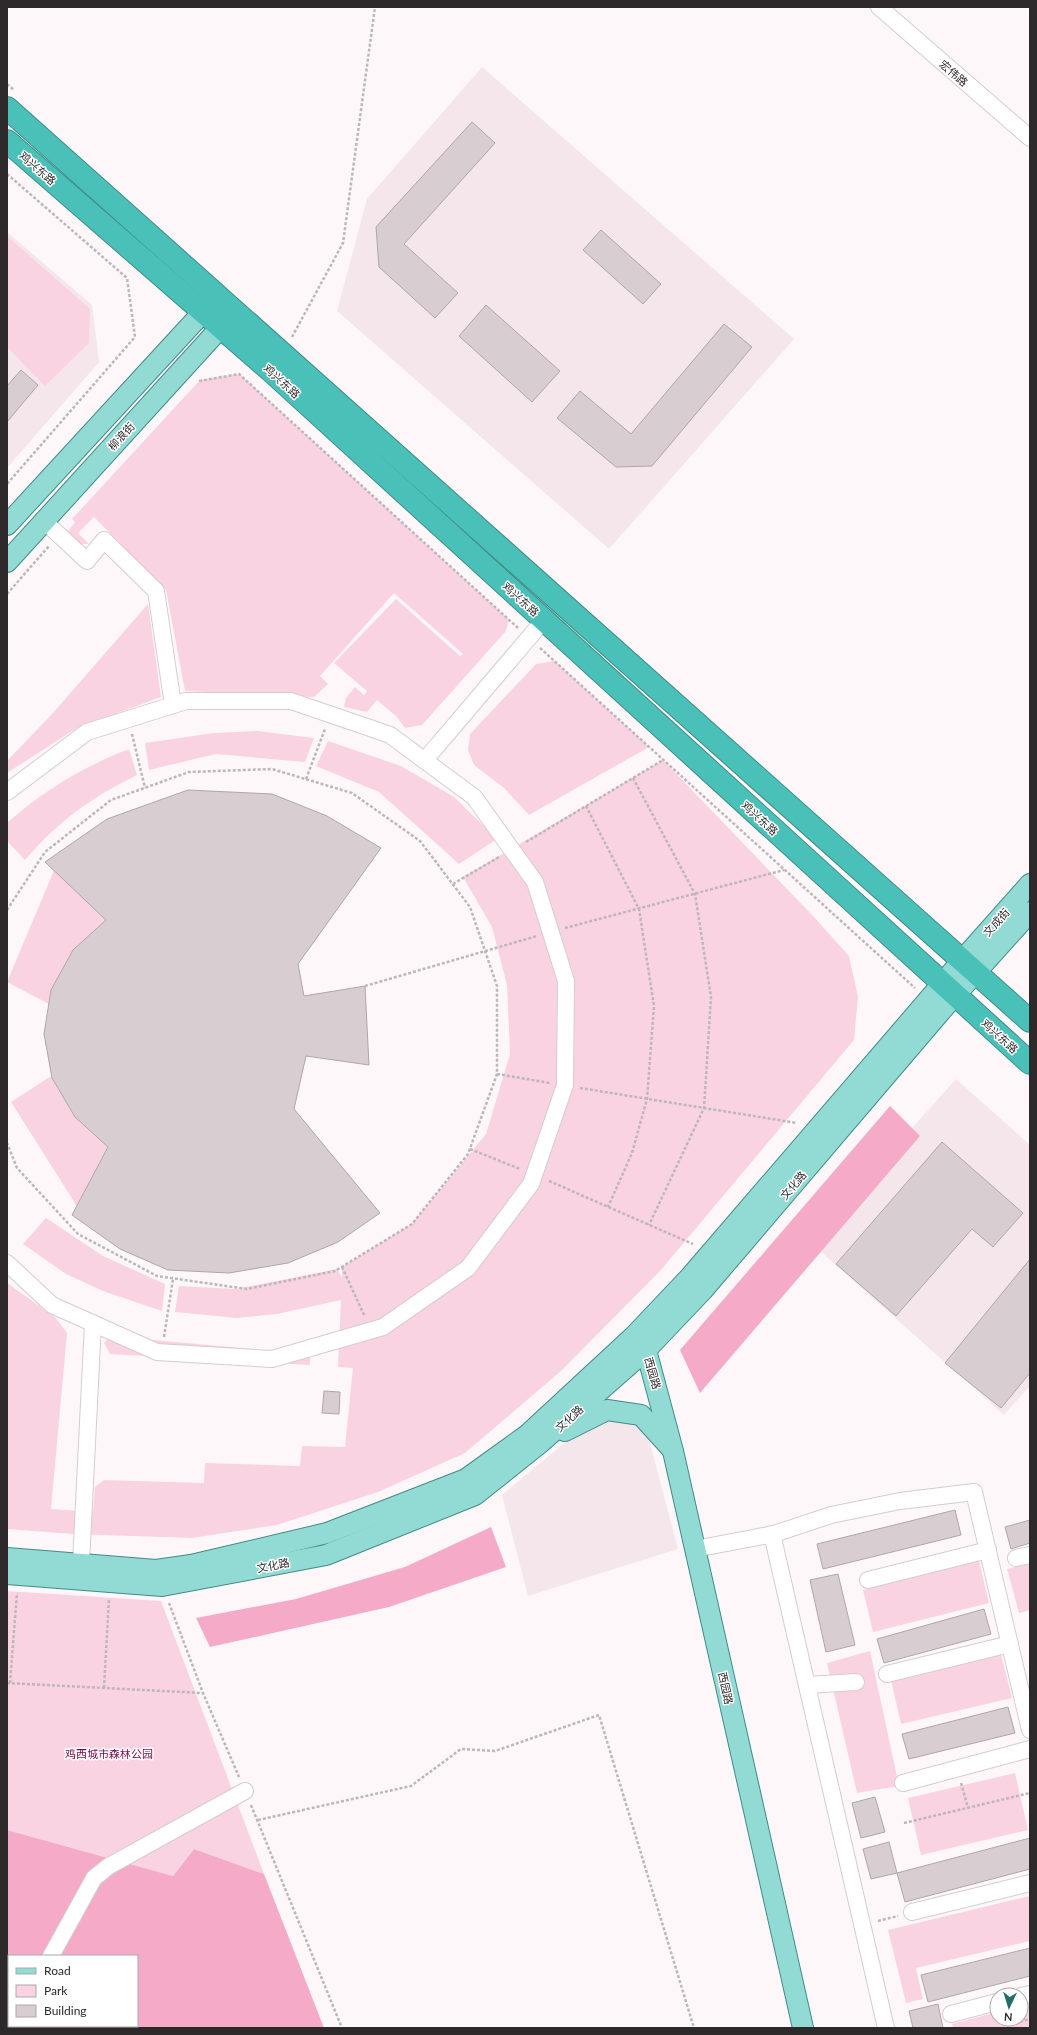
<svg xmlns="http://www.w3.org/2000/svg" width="1037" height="2035" viewBox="0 0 1037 2035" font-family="Lato,'Noto Sans SC',sans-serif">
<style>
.built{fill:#f5e6eb}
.green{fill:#fad3e2}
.forest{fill:#f5aac8}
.building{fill:#d8ced2;stroke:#afa6a9}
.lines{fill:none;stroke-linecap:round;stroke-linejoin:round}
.minor-casing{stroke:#d6cccf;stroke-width:18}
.major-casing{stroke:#408c86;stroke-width:22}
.highway-casing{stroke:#408c86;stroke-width:24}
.path{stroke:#bdb7ba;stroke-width:2.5;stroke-dasharray:3 2;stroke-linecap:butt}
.minor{stroke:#fff;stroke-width:16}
.major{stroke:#92dad4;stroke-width:20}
.highway{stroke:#4ac1b8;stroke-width:22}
.labels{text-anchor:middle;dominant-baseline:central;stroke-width:3;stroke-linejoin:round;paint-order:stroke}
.street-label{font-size:11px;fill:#2d292a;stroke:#fff}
.park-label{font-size:11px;fill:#780b48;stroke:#fff}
</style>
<rect width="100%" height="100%" fill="#fef7fa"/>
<g class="built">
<path d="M482,67L794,339L609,549L337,311L367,199Z"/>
<path d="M7,232L92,305L99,362L7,468Z"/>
<path d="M956,1079L1030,1145V1386L1004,1415L810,1242Z"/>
<path d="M606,1417L646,1428L678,1549L528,1596L502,1495L580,1430Z"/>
</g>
<g class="green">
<path d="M7,236L90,309L89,343L45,386L7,347Z"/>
<path d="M239,374L509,620L506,631L422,725L405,728L397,717L377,700L367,712L344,707L346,698L355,687L364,695L367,691L334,663L396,599L460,656L463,654L394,593L320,676L328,684L314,697L185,691L166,590L94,517L78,533L89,544H78L66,534L75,522L72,519L200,380Z"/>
<path d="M148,604L161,697L77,728L7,773V761L53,713Z"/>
<path d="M554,661L649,747L529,815L504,788L474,765L468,750L470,734L536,664Z"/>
<path d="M258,731L314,738L305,762L216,754L149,770L145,743L214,733Z"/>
<path d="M328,741L401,766L454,797L497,839L459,864L379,792L316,766Z"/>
<path d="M129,749L137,775C89,799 60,820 25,860L7,841V823C43,791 84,766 129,749Z"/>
<path d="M663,760L814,917L849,956L858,997L854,1040L660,1271L561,1371L465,1453L378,1492L277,1525L192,1538L72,1534L7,1529V1283L55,1317L67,1333L51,1509L93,1512L95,1487L104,1480L204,1483L205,1463L300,1466L302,1446L345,1447L353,1368L338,1367L341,1300L277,1314L237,1318L175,1312L179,1286L236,1289L337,1269L342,1278V1267L412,1224L486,1134L510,1054L507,985L492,927L463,877Z"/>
<path d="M58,861L117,925L82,1006L47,1003L7,982Z"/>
<path d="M85,1067L131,1144L80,1211L11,1102L48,1078Z"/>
<path d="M46,1218L103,1256L165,1284L162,1311L103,1291L66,1274L23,1244Z"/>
<path d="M111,1336L273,1351L310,1346V1365L110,1354L104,1343Z"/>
<path d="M979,1561L989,1603L873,1632L863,1590Z"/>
<path d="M1030,1563V1610L1019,1613L1007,1569Z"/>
<path d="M7,1591L161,1601L264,1874L194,1849L173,1876L7,1830Z"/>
<path d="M870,1651L899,1786L857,1793L827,1663Z"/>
<path d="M1001,1654L1012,1698L901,1724L891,1680Z"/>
<path d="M1015,1773L1028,1830L921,1855L908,1798Z"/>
<path d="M1030,1896V1941L916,1968L923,1999L906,2003L888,1930Z"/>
<path d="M1030,2003V2028H953L952,2024L997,2012V2019H1021V2006Z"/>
</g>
<g class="forest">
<path d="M890,1106L920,1136L700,1393L680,1350Z"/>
<path d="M491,1527L506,1567L389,1607L210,1647L196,1618L296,1599L405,1567Z"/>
<path d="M7,1830L173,1876L194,1849L264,1874L324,2028H103V2026H137V1956H9V2026H47V2028H7Z"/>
</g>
<g class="building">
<path d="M472,122L495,143L404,244L458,293L435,318L379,267L376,227Z"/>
<path d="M601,230L661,284L643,304L583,250Z"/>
<path d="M486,305L560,371L532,402L459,336Z"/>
<path d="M724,324L752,347L652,466L616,467L557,418L580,391L631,434Z"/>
<path d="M21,370L38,385L7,422V386Z"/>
<path d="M188,790L272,794L327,816L381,848L298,964L304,996L365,986L369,1065L306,1056L294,1109L380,1213L338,1242L288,1263L229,1273L168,1270L120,1249L72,1215L108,1147L75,1117L52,1078L44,1034L51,990L73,950L106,920L45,862L107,819Z"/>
<path d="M942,1142L1023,1213L993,1247L972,1229L896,1316L836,1264Z"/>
<path d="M1030,1259V1373L1001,1408L945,1363Z"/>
<path d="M324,1391L340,1392L339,1414L322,1413Z"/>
<path d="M955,1510L961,1535L823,1569L817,1544Z"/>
<path d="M1030,1520V1543L1011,1549L1005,1527Z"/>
<path d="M838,1574L855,1645L826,1652L810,1580Z"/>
<path d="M984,1609L991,1634L884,1663L877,1639Z"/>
<path d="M1008,1707L1015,1733L909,1759L902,1734Z"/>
<path d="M875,1797L885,1832L861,1838L852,1803Z"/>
<path d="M1030,1838V1869L905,1902L897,1873Z"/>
<path d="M889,1842L897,1873L871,1879L863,1849Z"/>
<path d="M1030,1948V1976L928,2002L921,1975Z"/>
<path d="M938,2004L943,2028H913L909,2011Z"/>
</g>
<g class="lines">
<defs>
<g id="minor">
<path d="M879,7L1030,138"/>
<path d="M44,521L87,561L104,540L156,591L173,705"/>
<path d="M425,760L544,620"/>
<path d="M7,792L87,732L186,701H291L370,728L390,735L474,797L535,882L566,981L565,1085L531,1184L468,1268L383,1327L272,1359L157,1352L52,1305L7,1263"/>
<path d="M772,1534L886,2028"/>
<path d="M695,1549L774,1534L831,1515L900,1501L974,1492L1030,1730"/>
<path d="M1016,1558L1030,1555"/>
<path d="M81,1563L93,1323"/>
<path d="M868,1580L988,1550"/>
<path d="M887,1674L1010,1644"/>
<path d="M807,1685L856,1682"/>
<path d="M903,1783L1030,1749"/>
<path d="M912,1912L1030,1883"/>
<path d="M51,1956L94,1878L109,1866L245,1791"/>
<path d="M1021,1996L1030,1994"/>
<path d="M7,2011L9,2009"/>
<path d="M951,2014L997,2002"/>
<path d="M65,2026L66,2028"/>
</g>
<g id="major">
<path d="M7,525L203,312L219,308"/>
<path d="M7,562L221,327L226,312"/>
<path d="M646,1350L673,1451L803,2028"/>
<path d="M565,1431L607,1410L641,1415L671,1448"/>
<path d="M7,1558L156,1570L191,1565L327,1533L466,1479L527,1435L635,1335L690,1277L966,956L1030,884"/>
<path d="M7,1574L162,1586L326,1555L475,1495L539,1444L646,1350L703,1290L941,1011L1030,912"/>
</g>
<g id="highway">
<path d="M7,108L1030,1021"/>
<path d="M7,141L270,370L1030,1063"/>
</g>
</defs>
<use href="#minor" class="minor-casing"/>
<use href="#major" class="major-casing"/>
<use href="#highway" class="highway-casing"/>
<g class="path">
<path d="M7,84L14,90"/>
<path d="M7,174L127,278L135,337L7,484"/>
<path d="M292,337L343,243L375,7"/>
<path d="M199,381L239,374L518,628"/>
<path d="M7,594L49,546"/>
<path d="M540,648L915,988"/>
<path d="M132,734L145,788"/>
<path d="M633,778L695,894L711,997L704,1108L649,1225"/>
<path d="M306,779L325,729"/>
<path d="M586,806L639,909L654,1006L647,1099L632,1153L608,1207"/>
<path d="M526,842L663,760"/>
<path d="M453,884L499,857"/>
<path d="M7,910L45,852L111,800L189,772L272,769L352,793L420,841L470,907L497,986V1074L468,1154L412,1224L335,1271L247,1289L157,1276L78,1234L17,1168L7,1143"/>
<path d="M565,928L784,870"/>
<path d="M365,986L537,936"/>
<path d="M497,1074L550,1083"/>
<path d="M580,1088L797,1123"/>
<path d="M470,1149L520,1169"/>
<path d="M549,1181L693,1244"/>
<path d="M342,1267L365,1317"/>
<path d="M164,1337L173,1279"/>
<path d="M169,1603L203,1693L239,1777"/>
<path d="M7,1683L202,1693"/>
<path d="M10,1683L17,1593"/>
<path d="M104,1688L109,1598"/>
<path d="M961,1783L968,1808"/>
<path d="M251,1805L342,2028"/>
<path d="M258,1820L411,1786L461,1749L495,1751L599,1715L694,2028"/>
<path d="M904,1823L1030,1793"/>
<path d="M878,1921L898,1916"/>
<path d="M996,2019L1010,2024L1030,2019"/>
</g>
<use href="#minor" class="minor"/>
<use href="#major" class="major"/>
<use href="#highway" class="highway"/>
</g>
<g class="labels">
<g class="street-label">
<text transform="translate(954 73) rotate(41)">宏伟路</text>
<text transform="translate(38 168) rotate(41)">鸡兴东路</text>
<text transform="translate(282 381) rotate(42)">鸡兴东路</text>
<text transform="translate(121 436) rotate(-47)">柳浪街</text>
<text transform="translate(521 599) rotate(42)">鸡兴东路</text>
<text transform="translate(760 818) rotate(42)">鸡兴东路</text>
<text transform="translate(996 922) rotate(-48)">文成街</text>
<text transform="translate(1000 1036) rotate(42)">鸡兴东路</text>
<text transform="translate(793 1185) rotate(-50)">文化路</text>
<text transform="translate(653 1373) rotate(74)">西园路</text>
<text transform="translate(569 1418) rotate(-42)">文化路</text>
<text transform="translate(273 1565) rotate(-11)">文化路</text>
<text transform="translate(726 1688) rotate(77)">西园路</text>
</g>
<g class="park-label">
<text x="109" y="1753">鸡西城市森林公园</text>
</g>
</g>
<rect width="1037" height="2035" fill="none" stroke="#2d292a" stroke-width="16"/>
<rect x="8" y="1955" width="130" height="72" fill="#ffffff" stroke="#aba9aa"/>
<rect x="16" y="1968" width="20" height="6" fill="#92dad4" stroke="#aba9aa"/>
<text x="44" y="1975" font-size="12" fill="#2d292a">Road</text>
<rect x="16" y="1985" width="20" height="12" fill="#fad3e2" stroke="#aba9aa"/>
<text x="44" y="1995" font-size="12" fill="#2d292a">Park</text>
<rect x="16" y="2005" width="20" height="12" fill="#d8ced2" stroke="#aba9aa"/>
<text x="44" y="2015" font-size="12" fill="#2d292a">Building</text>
<g transform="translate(1009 2007) rotate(184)"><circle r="19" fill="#ffffff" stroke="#aba9aa"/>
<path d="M0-3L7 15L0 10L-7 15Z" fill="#246e68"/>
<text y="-6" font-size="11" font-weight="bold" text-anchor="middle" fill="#2d292a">N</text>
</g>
</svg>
